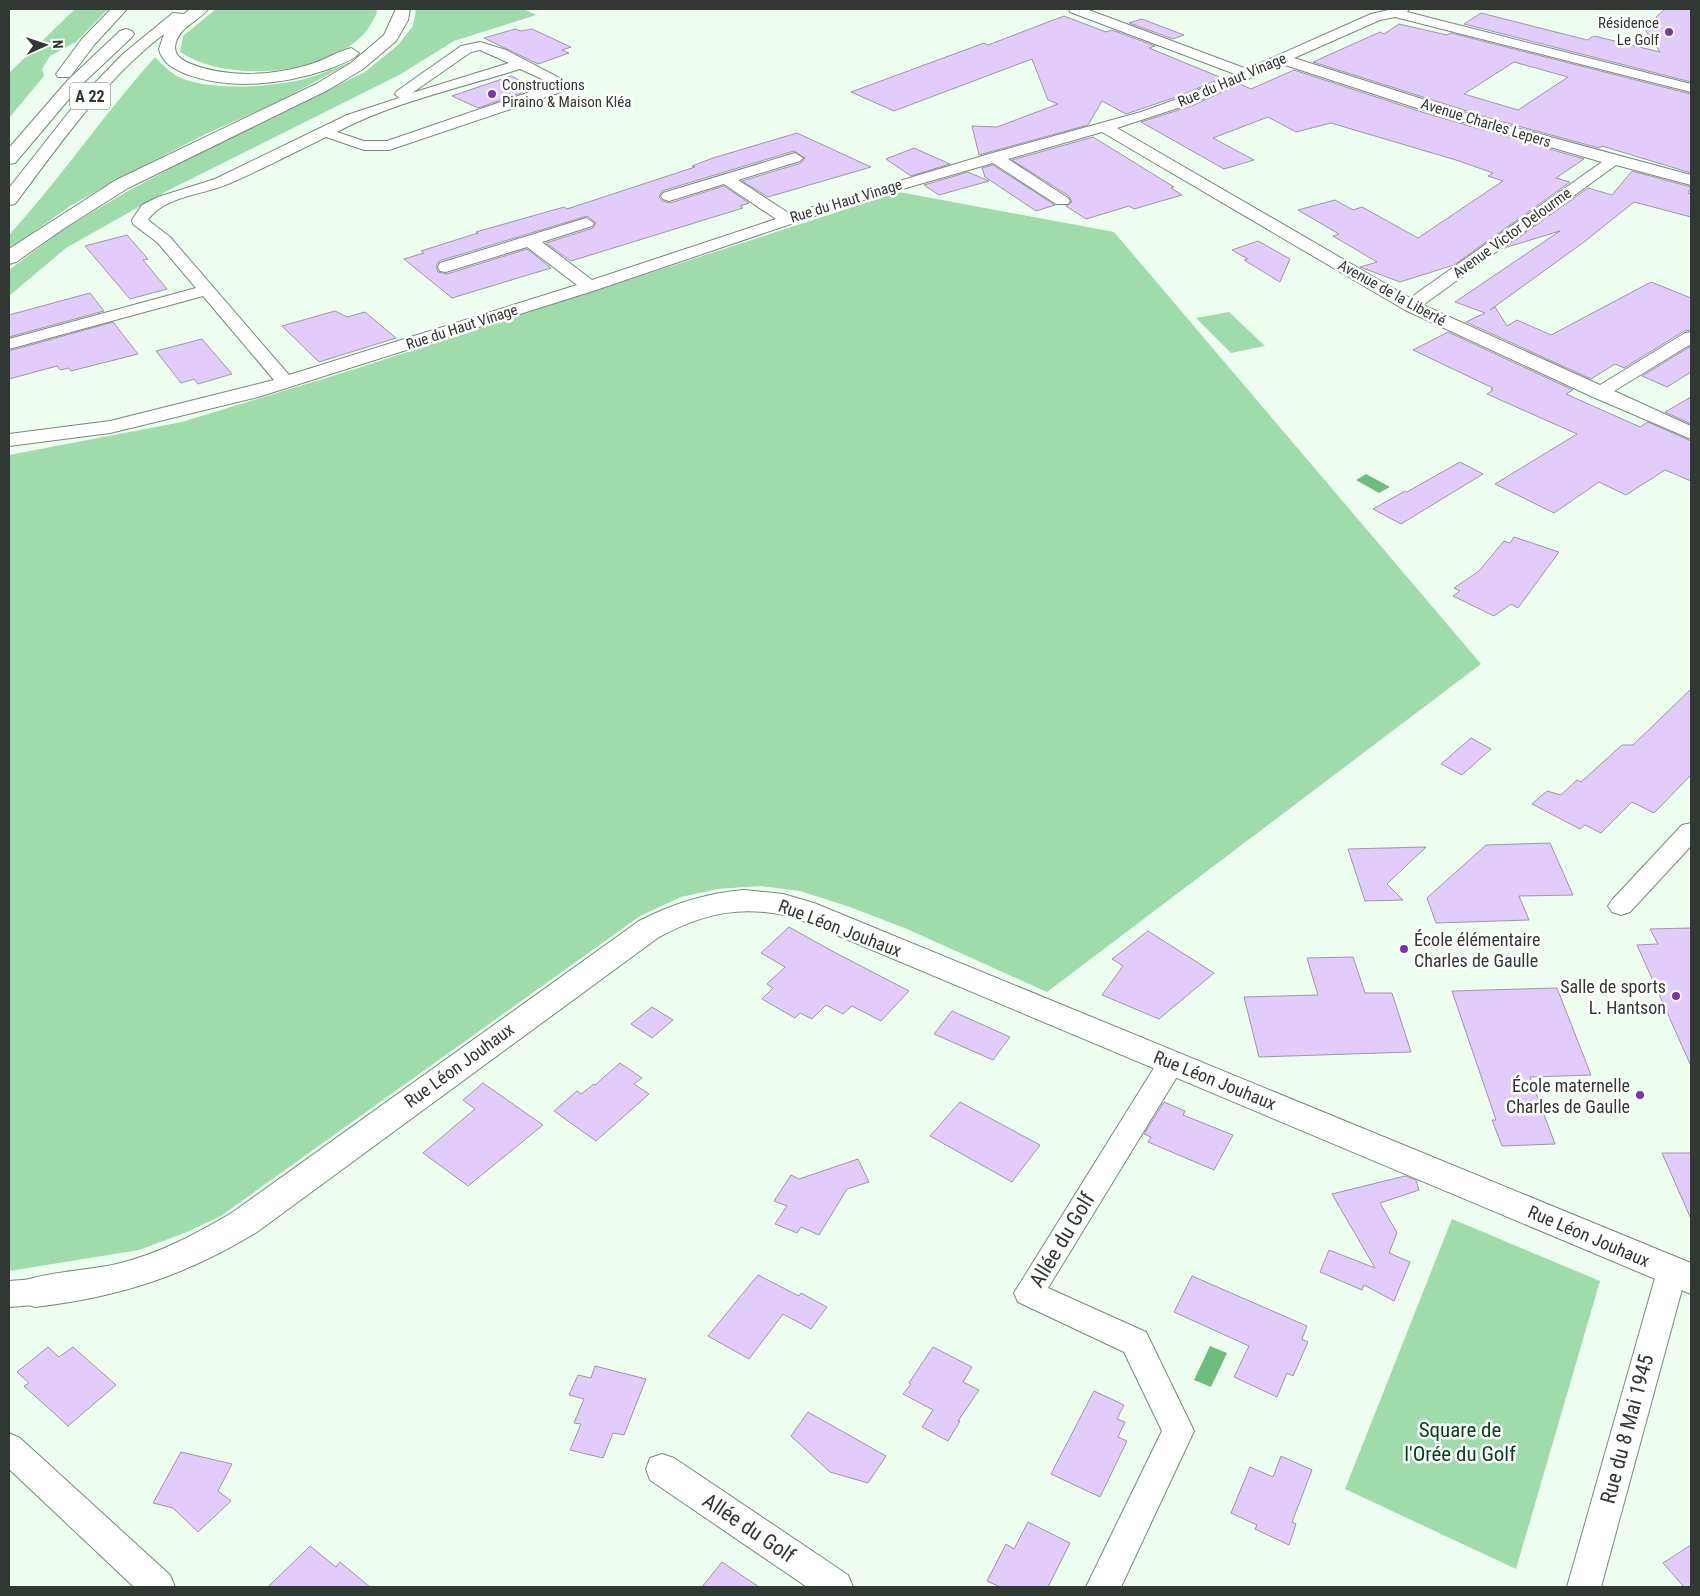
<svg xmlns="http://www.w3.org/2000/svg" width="1700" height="1596" viewBox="0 0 1700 1596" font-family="'Roboto Condensed',sans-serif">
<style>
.green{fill:#a0dbac}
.water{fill:#6fbc80}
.building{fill:#e2ccfc;stroke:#9e96a6;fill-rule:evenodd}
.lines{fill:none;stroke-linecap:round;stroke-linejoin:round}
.street-casing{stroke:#7a887c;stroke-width:2}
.secondary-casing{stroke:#7a887c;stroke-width:2}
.highway-casing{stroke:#7a887c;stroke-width:2}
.street{fill:#fff;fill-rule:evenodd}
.secondary{fill:#fff;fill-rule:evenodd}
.highway{fill:#fff;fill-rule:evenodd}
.poi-dot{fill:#7736aa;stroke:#fff;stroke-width:2}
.labels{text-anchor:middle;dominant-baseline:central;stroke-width:5;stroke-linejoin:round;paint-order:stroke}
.far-poi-label{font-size:15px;fill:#313732;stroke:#fff;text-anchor:end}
.far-street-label{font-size:15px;fill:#313732;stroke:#fff}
.shield{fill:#fff;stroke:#6f7370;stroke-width:1}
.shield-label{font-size:16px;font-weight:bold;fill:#313732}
.street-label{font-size:18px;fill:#313732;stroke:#fff}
.poi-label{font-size:18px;fill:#313732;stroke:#fff;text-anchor:end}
.near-street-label{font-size:21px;fill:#313732;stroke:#fff}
.near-park-label{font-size:21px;fill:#05421b;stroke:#fff}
</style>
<rect width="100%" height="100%" fill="#edfdef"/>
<g class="green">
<path d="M75,9H108L76,42L50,56L42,69L44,76L9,118V73Z"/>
<path d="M216,9H376L377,13C373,20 369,29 363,35C322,76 227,83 180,52L183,36Z"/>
<path d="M416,9H524L536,15L454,41L401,74L167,191L66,248L9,296V270L62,230L128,191L220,142L365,72L398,45L413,26Z"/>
<path d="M155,57C162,64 169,72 179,77C210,92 275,87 308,78C324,73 340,66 355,60L276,103L210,132L139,168L70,206L9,250V235C61,178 104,114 155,57Z"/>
<path d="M899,192L1114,232L1481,664L1047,992L907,929L850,907L800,891L760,886L718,889L681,897L640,916L221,1216L187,1232L139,1250L9,1271V455L182,422L352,370Z"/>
<path d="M1229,312L1265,346L1231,353L1196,318Z"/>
<path d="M1452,1219L1600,1281L1516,1569L1345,1489Z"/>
</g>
<g class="water">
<path d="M1366,474L1390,487L1379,493L1356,480Z"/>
<path d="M1210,1346L1227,1353L1211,1387L1194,1380Z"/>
</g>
<g class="building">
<path d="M1665,9H1691V82L1464,24L1481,13L1587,40L1594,36L1660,52L1644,28Z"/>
<path d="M1064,16L1106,32L1112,30L1155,46L1149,48L1222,78L1182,95L1126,114L1102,101L1088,125L979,155L972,126L997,127L1058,104L1048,100L1032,59L894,111L851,92L984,43L988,45Z"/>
<path d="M1142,19L1184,35L1173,39L1129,23Z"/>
<path d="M1399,24L1447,35L1451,33L1691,94V173L1602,146L1599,148L1492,119L1313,62L1380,32L1384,34ZM1514,62L1568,77L1518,110L1464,94Z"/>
<path d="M515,29L521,31L532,29L571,47L562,50L569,53L538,64L484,38Z"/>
<path d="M1294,70L1428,114L1584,159L1556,178L1570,182L1454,265L1400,282L1360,267L1377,262L1333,236L1339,234L1298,210L1335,200L1353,210L1362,207L1418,238L1503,181L1488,176L1493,173L1456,160L1331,123L1296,132L1268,117L1213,138L1254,160L1224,169L1141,122L1194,105L1240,84L1251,89Z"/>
<path d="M511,76L536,88L478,108L452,96Z"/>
<path d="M797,133L871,167L768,197L742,181L801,163L805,158L794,151L662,191L659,197L662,201L670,203L724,186L749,203L740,206L743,208L571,261L546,243L593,228L596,223L587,216L439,261L436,266L438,272L447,274L527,249L551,268L452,298L404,259L424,253L421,251L478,233L476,232L564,207L567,209L695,167L692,166L713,158Z"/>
<path d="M1093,137L1174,187L1171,188L1182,195L1134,209L1129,206L1086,219L1066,206L1072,202L1069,196L1012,160Z"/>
<path d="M914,148L950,164L911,176L886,159Z"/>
<path d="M993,165L1055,205L1036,211L985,177L982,168Z"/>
<path d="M1632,171L1691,187L1688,193L1691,194V217L1634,202L1584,242L1490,310L1495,307L1507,326L1517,320L1551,335L1651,282L1691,298V330L1684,331L1624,368L1615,364L1591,379L1466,322L1485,313L1455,302L1560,231L1504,248L1588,188L1612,195Z"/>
<path d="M968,172L989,181L939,195L924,185Z"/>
<path d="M127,235L148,259L143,260L167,289L130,299L85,246Z"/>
<path d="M1258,241L1290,259L1280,282L1244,260L1248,259L1232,250Z"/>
<path d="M90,293L104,311L9,337V315Z"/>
<path d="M335,311L347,317L365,312L396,338L319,362L282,326Z"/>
<path d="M113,322L138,354L71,371L69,368L60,370L57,366L9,379V351Z"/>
<path d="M1448,332L1573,390L1566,394L1640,427L1648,422L1691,441V481L1665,470L1626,495L1599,482L1554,513L1495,484L1577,434L1487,394L1493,390L1491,389L1493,388L1413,350Z"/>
<path d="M202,339L232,374L198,384L194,379L181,383L156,351Z"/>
<path d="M1691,346V372L1667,387L1642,376Z"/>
<path d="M1691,397V424L1665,412Z"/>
<path d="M1460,462L1483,474L1401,524L1373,509L1405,491L1407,492Z"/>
<path d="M1514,537L1559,552L1518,608L1511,604L1494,616L1453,596L1460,591L1454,588L1479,571L1504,541L1510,543Z"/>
<path d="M1691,689V775L1654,813L1632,802L1601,833L1585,825L1580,829L1532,804L1547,791L1561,795L1577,780L1581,782L1622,745H1633Z"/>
<path d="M1471,738L1491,749L1462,775L1441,764Z"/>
<path d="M1550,843L1573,895L1519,896L1529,920L1436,923L1427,898L1486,845Z"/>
<path d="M1426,847L1387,884L1403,900L1365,901L1348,849Z"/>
<path d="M789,927L832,951L909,991L881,1021L852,1006L843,1014L826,1005L812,1019L800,1013L795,1018L762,999L773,988L767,984L785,967L761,953Z"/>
<path d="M1691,928V1066L1637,945L1658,944L1650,929Z"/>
<path d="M1148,931L1214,973L1159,1019L1102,995L1123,966L1112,959Z"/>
<path d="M1353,957L1365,993H1392L1411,1052L1259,1057L1244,997L1318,995L1307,958Z"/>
<path d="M1557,988L1591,1075L1530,1077L1555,1144L1502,1146L1492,1120H1496L1452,991Z"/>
<path d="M652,1007L673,1020L652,1038L631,1024Z"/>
<path d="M952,1011L1010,1037L993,1060L934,1034Z"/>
<path d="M620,1063L642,1078L634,1084L649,1094L596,1141L554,1111L577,1091L581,1094L594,1084L595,1085Z"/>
<path d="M483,1083L543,1125L468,1186L423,1153L475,1109L463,1100Z"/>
<path d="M960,1102L1040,1145L1012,1182L930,1136Z"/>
<path d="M1164,1102L1185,1111L1183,1115L1233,1135L1214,1170L1148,1142L1151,1137L1144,1134Z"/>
<path d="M1662,1153H1691V1219Z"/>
<path d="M858,1159L869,1182L847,1189L819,1235L801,1227L797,1233L775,1224L787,1206L774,1201L791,1175L799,1179Z"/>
<path d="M1405,1176L1416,1180L1419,1190L1380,1203L1397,1233L1389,1253L1410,1262L1394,1301L1364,1285L1362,1290L1320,1272L1329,1250L1375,1268L1332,1194Z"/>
<path d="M758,1275L799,1296L801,1293L827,1307L811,1329L783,1314L749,1359L708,1336Z"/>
<path d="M1192,1276L1307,1326L1302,1339L1308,1342L1293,1376L1287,1373L1277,1397L1234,1377L1249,1346L1174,1312Z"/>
<path d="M48,1347L59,1357L73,1347L116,1385L68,1426L24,1386L29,1383L17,1372Z"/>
<path d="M933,1347L972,1367L963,1382L979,1390L958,1421H960L948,1441L922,1427L933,1410L903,1394L911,1384L909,1383Z"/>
<path d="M595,1366L646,1379L624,1435L613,1433L603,1458L570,1450L581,1424L574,1423L584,1399L569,1395L578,1375L591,1378Z"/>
<path d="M1094,1391L1124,1405L1117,1419L1125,1422L1118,1437L1127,1441L1100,1497L1051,1474Z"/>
<path d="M808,1412L886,1456L868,1483L830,1472L791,1436Z"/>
<path d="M181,1452L232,1464L218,1491L231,1501L198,1532L173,1508L153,1503Z"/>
<path d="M1281,1456L1312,1470L1292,1522L1296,1524L1289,1545L1255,1529L1257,1525L1231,1513L1250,1467L1273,1477Z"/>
<path d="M1028,1522L1070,1543L1048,1587H1000L987,1581L1006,1544L1014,1549Z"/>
<path d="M1691,1545V1587H1684L1663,1563Z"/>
<path d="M310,1546L336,1567L340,1562L370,1587H268Z"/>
<path d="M722,1562L759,1587H702Z"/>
</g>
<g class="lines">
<defs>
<g id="street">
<path d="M1069,9H1086L1247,69L1371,14L1393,9H1409L1407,12L1691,84V92L1395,17L1380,20L1294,58L1491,121L1691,175V185L1616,165L1423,305L1600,385L1685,333L1691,332V344L1614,391L1691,426V439L1593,397L1405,310L1102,132L1008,159L1068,198L1070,201L1068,204H1056L993,163L850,204L596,290L258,397L110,433L9,446V434L110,421L274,380L203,296L9,349V339L196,288L158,243L133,224L132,220L142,205L158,197L215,179L347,115L399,98L395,94L397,91L461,46L480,42L506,50L569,83L561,92L389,150H364L326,137C293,153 261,170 228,184C203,195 164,196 148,220L170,237L289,375L577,285L527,247L446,272L440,271L438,267L440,263L586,218L594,223L592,226L542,242L592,280L776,219L724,184L669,201L663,199L661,196L663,193L795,153L803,158L800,161L738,180L790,214L989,154L1141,112L1183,97L1235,74L1070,12ZM480,50L509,63L412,93L471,52ZM1282,64L1429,112L1602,162L1410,298L1117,128L1193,103ZM520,69L553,84L387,141H364L337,132C394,102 460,88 520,69Z"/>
<path d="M1691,823V846L1630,912L1621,915L1612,912L1608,906L1612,900L1682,825Z"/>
<path d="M1172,1052L1182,1055L1186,1062L1048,1288L1146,1332L1194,1431L1121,1587H1086L1162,1431L1124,1352L1018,1302L1014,1293L1162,1055Z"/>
<path d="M1672,1258L1683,1262L1687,1271L1601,1587H1567L1657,1271L1661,1262Z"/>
<path d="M35,1279L46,1283L50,1292L46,1301L35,1305L9,1307V1281Z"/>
<path d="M9,1433L20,1438L170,1575L175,1587H134L9,1469Z"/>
<path d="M662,1454L674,1458L848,1575L853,1587H807L650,1480L646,1469L650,1458Z"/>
</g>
<path id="secondary" d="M744,890L783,894L814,903L1691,1263V1294L796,918C744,904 706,912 659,937L257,1232C185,1276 119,1297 35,1307L23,1303L17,1292L23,1281C52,1271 86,1271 117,1264C159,1254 196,1234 233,1212L639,921C672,904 706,893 744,890Z"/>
<g id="highway">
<path d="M111,9H127L94,45L70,77H58L56,74L82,39Z"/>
<path d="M190,9H208C199,21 181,26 176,42C172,54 181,60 191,64C227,78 271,76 308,65C323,61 336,52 351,48L359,53C353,61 338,65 329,69C285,84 231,91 186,74C174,69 162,63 159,49L164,34C104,80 60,144 15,204L9,205V188L80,98L124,53L173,13L184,14Z"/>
<path d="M396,9H410L408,20L396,41L363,69L328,90L128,188L63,229L16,262L9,264V249L116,180L316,84L351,63L384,35Z"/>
<path d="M126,29L132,31L134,34L132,37L80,86L15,163L9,164V148L68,80L120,31Z"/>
</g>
</defs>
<use href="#street" class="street-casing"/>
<use href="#secondary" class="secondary-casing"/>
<use href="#highway" class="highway-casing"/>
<use href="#street" class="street"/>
<use href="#secondary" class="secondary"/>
<use href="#highway" class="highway"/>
</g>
<g class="poi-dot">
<circle cx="1669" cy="32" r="5"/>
<circle cx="492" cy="94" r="5"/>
<circle cx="1404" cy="949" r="5"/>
<circle cx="1676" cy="996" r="5"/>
<circle cx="1640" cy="1095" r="5"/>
</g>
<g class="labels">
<g class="far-poi-label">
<text x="1659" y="23">Résidence<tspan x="1659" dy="17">Le Golf</tspan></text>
<text x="502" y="85" text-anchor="start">Constructions<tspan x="502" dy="17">Piraino &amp; Maison Kléa</tspan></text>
</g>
<g class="far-street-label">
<text transform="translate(1232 80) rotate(-23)">Rue du Haut Vinage</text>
<text transform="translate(1486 123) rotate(17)">Avenue Charles Lepers</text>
<text transform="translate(846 201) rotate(-17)">Rue du Haut Vinage</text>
<text transform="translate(1512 233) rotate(-36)">Avenue Victor Delourme</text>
<text transform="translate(1392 293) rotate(29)">Avenue de la Liberté</text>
<text transform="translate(462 327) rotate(-18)">Rue du Haut Vinage</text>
</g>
<rect class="shield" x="70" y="82.5" width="40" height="27" rx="4"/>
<g class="shield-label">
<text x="90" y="96">A 22</text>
</g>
<g class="street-label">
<text transform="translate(840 928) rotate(21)">Rue Léon Jouhaux</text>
<text transform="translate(459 1065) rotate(-36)">Rue Léon Jouhaux</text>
<text transform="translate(1215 1080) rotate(22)">Rue Léon Jouhaux</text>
<text transform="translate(1589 1236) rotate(23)">Rue Léon Jouhaux</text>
</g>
<g class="poi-label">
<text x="1414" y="939" text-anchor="start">École élémentaire<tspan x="1414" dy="21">Charles de Gaulle</tspan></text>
<text x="1666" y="986">Salle de sports<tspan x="1666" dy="21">L. Hantson</tspan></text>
<text x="1630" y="1085">École maternelle<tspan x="1630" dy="21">Charles de Gaulle</tspan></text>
</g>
<g class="near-street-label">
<text transform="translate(1062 1240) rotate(-59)">Allée du Golf</text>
<text transform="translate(1627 1429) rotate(-75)">Rue du 8 Mai 1945</text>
<text transform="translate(749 1528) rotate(34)">Allée du Golf</text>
</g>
<g class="near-park-label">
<text x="1460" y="1430">Square de<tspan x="1460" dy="24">l'Orée du Golf</tspan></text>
</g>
</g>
<rect width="1700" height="1596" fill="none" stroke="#313732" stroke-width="20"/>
<g transform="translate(45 45) rotate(87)" stroke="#ffffff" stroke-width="4" paint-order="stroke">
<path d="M0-4L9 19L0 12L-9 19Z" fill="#313732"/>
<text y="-8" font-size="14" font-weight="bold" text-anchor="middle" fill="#313732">N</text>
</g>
</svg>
